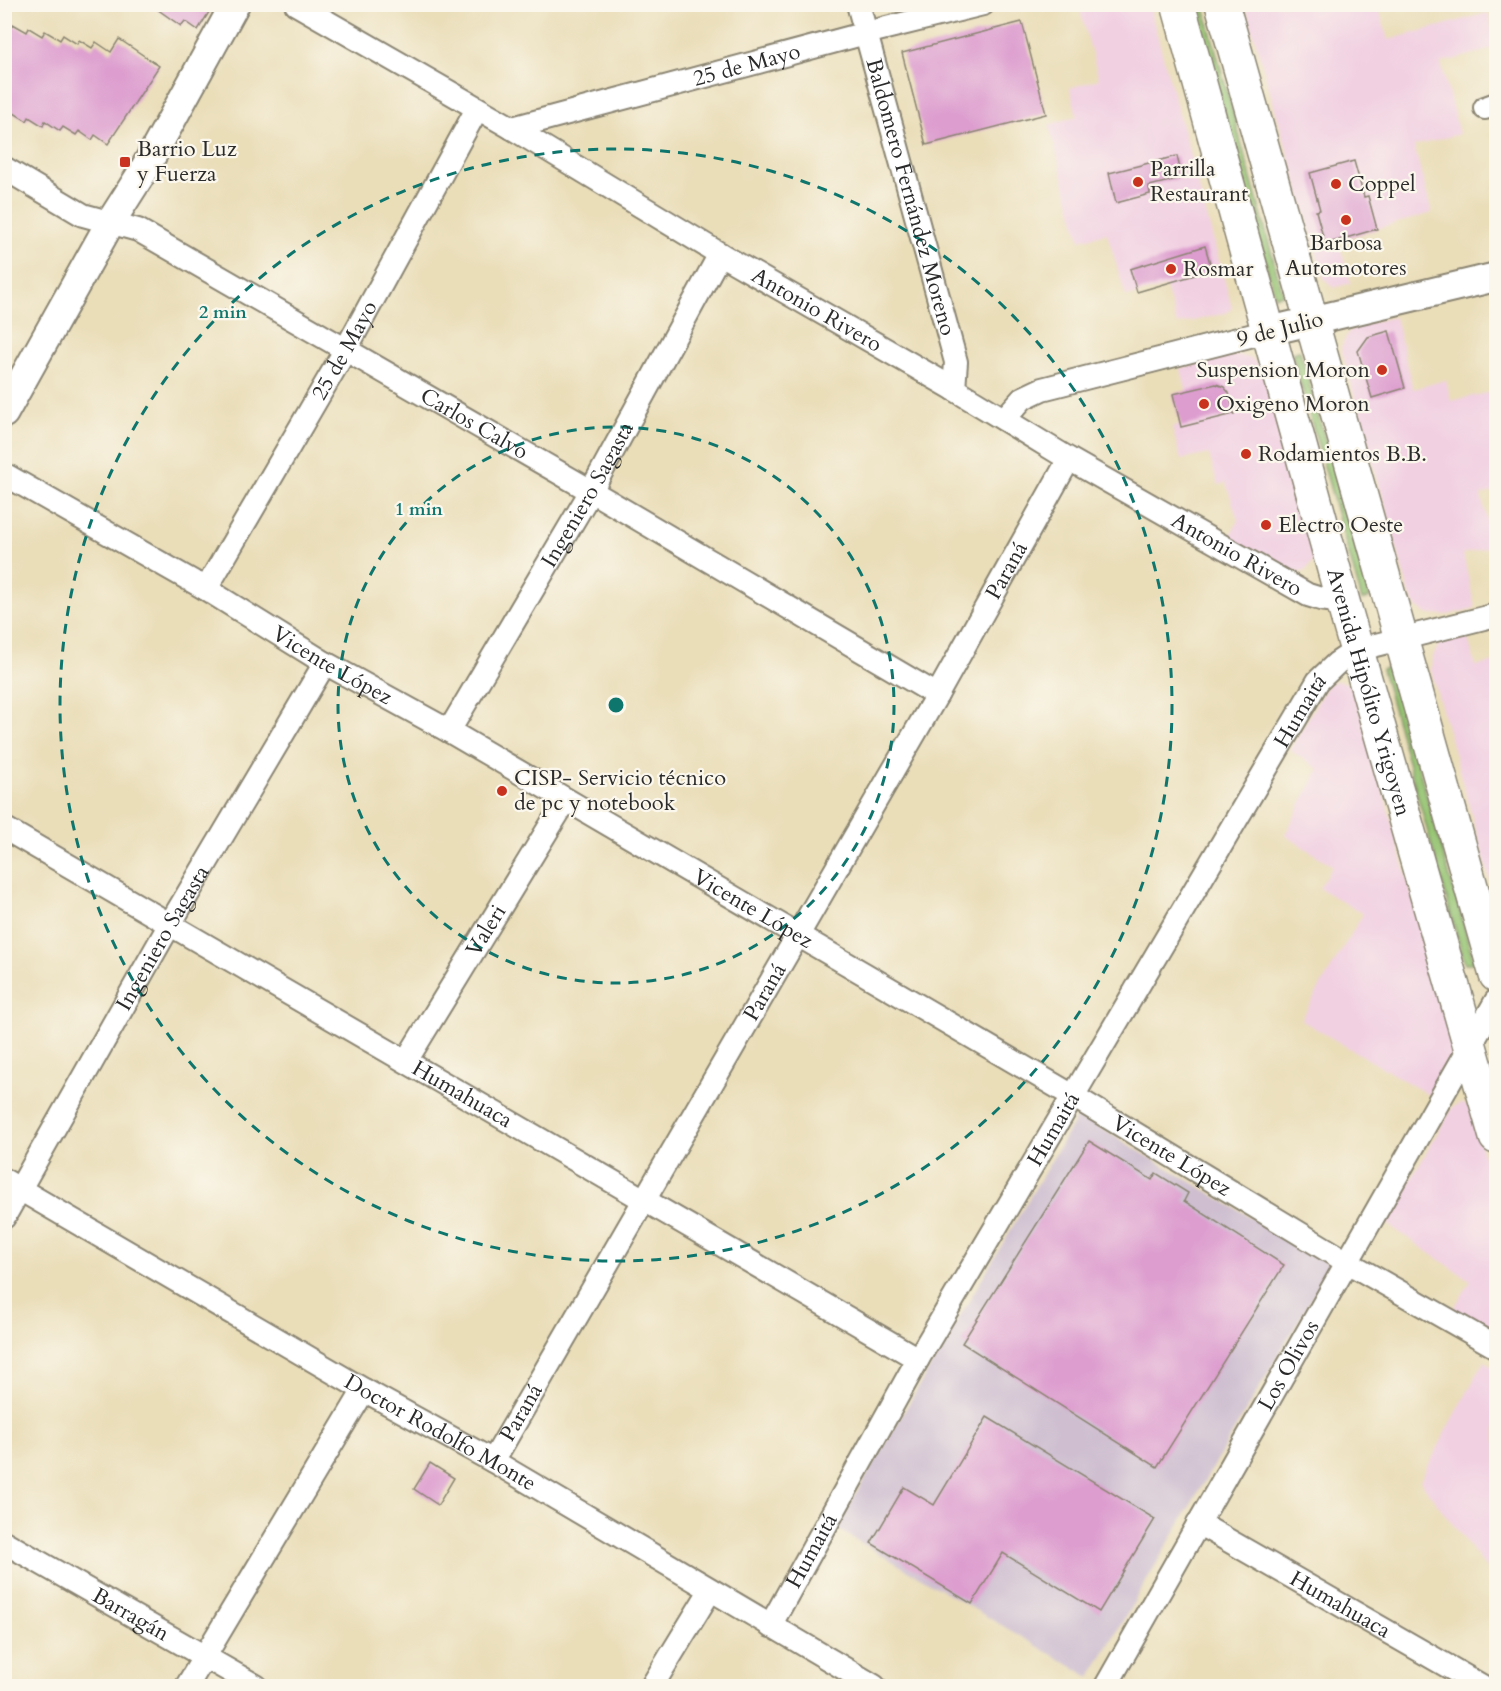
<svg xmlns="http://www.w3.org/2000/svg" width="1501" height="1691" viewBox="0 0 1501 1691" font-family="Cardo,serif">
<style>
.built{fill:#f1d0e2}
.industrial{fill:#cebed0}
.green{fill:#97c573;stroke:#61784f;stroke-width:1.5}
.building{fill:#dd9dcf}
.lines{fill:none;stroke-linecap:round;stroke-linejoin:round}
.minor-casing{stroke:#8a8472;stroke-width:26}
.tertiary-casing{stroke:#8a8472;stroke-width:32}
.primary-casing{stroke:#8a8472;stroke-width:36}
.minor{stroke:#fff;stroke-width:22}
.tertiary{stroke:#fff;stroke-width:28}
.primary{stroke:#fff;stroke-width:33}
.ring{fill:none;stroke:#0f766e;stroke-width:3;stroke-dasharray:10 8}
.poi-dot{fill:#c8321e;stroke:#fbf7ec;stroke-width:2}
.labels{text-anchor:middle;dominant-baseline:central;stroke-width:4.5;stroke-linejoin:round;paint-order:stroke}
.street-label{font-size:22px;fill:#2b2b2b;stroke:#fbf7ec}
.poi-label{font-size:22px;fill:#2b2b2b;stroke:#fbf7ec;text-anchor:start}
.centre{fill:#0f766e;stroke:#fbf7ec;stroke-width:3}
.ring-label{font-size:18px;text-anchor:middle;font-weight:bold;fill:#0f766e;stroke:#fbf7ec;stroke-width:4.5;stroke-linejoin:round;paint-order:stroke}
</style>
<rect width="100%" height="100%" fill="#fbf7ec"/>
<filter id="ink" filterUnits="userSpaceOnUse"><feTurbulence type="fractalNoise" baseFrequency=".0167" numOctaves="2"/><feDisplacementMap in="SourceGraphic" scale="12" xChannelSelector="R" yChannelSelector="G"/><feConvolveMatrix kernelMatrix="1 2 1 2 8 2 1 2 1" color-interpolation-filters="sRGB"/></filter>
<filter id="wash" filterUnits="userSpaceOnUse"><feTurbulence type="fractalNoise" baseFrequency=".008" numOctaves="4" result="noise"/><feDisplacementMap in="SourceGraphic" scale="24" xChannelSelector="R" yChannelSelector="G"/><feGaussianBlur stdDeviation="1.35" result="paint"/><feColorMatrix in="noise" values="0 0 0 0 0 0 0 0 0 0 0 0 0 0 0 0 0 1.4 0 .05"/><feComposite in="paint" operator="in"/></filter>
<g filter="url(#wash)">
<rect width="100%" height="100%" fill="#eadeb9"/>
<g class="built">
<path d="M1100,5H1149L1232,308L1226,313L1177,325L1166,287L1126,297L1107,233L1080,240L1049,125L1077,116L1070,88L1099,79L1080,10Z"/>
<path d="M1245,5H1378L1388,40L1488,13L1496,48L1441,63L1459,134L1414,146L1432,213L1338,240L1351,283L1333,288L1324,278Z"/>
<path d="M1395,317L1413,389L1446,380L1451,401L1496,391V491L1481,495L1493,546L1463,554L1475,608L1448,615L1427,614L1418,608L1410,596L1341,348L1349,331L1358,325Z"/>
<path d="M1230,356H1242L1252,359L1261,367L1265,377L1314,554L1312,563L1305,571L1299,573H1287L1229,538L1238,520L1226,483L1218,485L1209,454L1181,460L1172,427L1193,420L1181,368Z"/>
<path d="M1466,632L1476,666L1496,662V902L1431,670L1432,659L1440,642L1447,637Z"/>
<path d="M1336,681L1348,683L1354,687L1456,1054L1434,1098L1301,1020L1363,914L1319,888L1333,866L1285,835L1319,769L1290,750L1328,684Z"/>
<path d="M1459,1104H1464L1470,1108L1496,1201V1340L1450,1314L1471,1281L1386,1223L1452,1108Z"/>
<path d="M1484,1361L1496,1369V1581L1420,1481Z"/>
</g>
<path class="industrial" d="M1078,1115L1331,1265L1090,1677L836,1528Z"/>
<g class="green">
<path d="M1195,5H1203L1283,294L1275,296Z"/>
<path d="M1300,351L1370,598L1362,600L1292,353Z"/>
<path d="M1390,667L1474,962L1465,964L1382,669Z"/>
</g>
<g id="blocks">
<g class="building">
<path d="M150,4H214L198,30L185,21L181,26Z"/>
<path d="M1022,22L1046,114L926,145L902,53Z"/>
<path d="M13,24L27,32L29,28L42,36L45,31L60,40L63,35L77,44L79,40L92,48L96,42L111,52L119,39L159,66L108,144L95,135L92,140L79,131L76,135L63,127L60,131L45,121L43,126L29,117L27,121L4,107V37Z"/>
<path d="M1177,156L1182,178L1149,186L1150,194L1116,203L1109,173Z"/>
<path d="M1354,161L1364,197L1368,196L1377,229L1325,244L1316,211L1320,210L1310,173Z"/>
<path d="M1205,246L1212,270L1137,292L1130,269Z"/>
<path d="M1389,331L1405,388L1372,398L1358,351L1368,337Z"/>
<path d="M1216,384L1224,387L1229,393L1234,414L1181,427L1173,394Z"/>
<path d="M1089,1141L1152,1180L1156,1173L1188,1193L1184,1201L1284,1265L1157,1467L962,1343Z"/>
<path d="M987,1417L1155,1519L1099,1612L1003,1553L972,1604L871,1543L904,1487L934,1505Z"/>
<path d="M430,1463L454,1478L438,1505L414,1489Z"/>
</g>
</g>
</g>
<g filter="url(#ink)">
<use href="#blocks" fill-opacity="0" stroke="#8a8472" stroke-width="1.5"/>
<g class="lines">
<defs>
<g id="minor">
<path id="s1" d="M296,4L512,128L720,254L954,389L1069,459L1308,595L1321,599L1343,602"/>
<path id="s2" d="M858,4L956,362L954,389"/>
<path d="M1485,108L1496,104"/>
<path id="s3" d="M512,128L866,33L983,4"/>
<path id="s4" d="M4,168L83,215L138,230L591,491L937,695"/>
<path d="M1004,419L1023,398L1042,389L1269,331"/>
<path id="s5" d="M4,474L206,589L325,663L449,731L1073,1096L1347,1262L1496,1347"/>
<path id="s6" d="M206,589L346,349L477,109"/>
<path id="s7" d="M449,731L591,491L720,254"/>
<path id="s8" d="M4,828L918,1359"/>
<path id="s9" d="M406,1061L566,800"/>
<path id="s10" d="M4,1180L364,1390L493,1461L874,1686"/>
<path id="s11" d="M4,1217L170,924L325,663"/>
<path id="s12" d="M493,1461L937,695L1069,459"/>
<path id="s13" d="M1198,1523L1482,1686"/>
<path id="s14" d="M4,1542L256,1686"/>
<path id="s15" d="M770,1626L918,1359L1318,681L1337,663L1356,650L1496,615"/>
<path d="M187,1686L364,1390"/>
<path d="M652,1686L710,1591"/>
<path id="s16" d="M1106,1686L1496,1001"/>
</g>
<g id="tertiary">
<path d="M1269,331L1496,277"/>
<path d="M4,413L110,223L145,168L235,4"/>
</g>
<g id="primary">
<path id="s17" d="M1178,4L1343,602L1496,1137"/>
<path d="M1222,4L1496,975"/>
</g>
</defs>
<use href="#minor" class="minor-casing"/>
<use href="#tertiary" class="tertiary-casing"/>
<use href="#primary" class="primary-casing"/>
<use href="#minor" class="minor"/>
<use href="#tertiary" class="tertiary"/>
<use href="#primary" class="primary"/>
</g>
</g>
<g class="ring">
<circle cx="616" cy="705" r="278"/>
<circle cx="616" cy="705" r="556"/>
</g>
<g class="poi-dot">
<rect x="119" y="156" width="12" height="12" rx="3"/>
<circle cx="1138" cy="182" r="6"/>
<circle cx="1336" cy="184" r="6"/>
<circle cx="1346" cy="220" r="6"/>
<circle cx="1171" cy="269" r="6"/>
<circle cx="1382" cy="370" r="6"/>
<circle cx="1204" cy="404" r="6"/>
<circle cx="1246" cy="454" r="6"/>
<circle cx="1266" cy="525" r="6"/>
<circle cx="502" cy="791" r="6"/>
</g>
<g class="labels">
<g class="street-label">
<text stroke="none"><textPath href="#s3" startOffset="243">25 de Mayo</textPath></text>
<text stroke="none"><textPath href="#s2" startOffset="200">Baldomero Fernández Moreno</textPath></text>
<text stroke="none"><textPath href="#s1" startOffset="604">Antonio Rivero</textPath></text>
<text transform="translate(1280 329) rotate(-14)">9 de Julio</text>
<text stroke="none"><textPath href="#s6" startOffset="276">25 de Mayo</textPath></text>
<text stroke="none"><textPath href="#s4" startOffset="537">Carlos Calvo</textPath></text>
<text stroke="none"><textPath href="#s7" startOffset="274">Ingeniero Sagasta</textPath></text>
<text stroke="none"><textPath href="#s1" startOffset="1090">Antonio Rivero</textPath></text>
<text stroke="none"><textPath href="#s12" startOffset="1028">Paraná</textPath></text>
<text stroke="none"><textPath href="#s5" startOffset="380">Vicente López</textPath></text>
<text stroke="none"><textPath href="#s17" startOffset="714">Avenida Hipólito Yrigoyen</textPath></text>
<text stroke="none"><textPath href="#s15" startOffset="1058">Humaitá</textPath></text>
<text stroke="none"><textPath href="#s5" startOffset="866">Vicente López</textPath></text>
<text stroke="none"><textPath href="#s9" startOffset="153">Valeri</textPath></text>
<text stroke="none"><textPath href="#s11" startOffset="321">Ingeniero Sagasta</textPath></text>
<text stroke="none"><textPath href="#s12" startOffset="542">Paraná</textPath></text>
<text stroke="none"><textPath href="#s8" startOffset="530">Humahuaca</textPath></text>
<text stroke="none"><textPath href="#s15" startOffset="572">Humaitá</textPath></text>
<text stroke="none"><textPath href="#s5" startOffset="1352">Vicente López</textPath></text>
<text stroke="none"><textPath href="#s16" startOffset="369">Los Olivos</textPath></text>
<text stroke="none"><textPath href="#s12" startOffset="56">Paraná</textPath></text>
<text stroke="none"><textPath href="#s10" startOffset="504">Doctor Rodolfo Monte</textPath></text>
<text stroke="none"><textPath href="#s15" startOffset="86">Humaitá</textPath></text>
<text stroke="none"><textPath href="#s13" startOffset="164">Humahuaca</textPath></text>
<text stroke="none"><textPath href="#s14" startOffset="146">Barragán</textPath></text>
</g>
<g class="poi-label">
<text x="137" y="149">Barrio Luz<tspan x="137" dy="25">y Fuerza</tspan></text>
<text x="1150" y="169">Parrilla<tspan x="1150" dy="25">Restaurant</tspan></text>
<text x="1348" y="184">Coppel</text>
<text x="1346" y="243" text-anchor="middle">Barbosa<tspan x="1346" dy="25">Automotores</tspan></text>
<text x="1183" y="269">Rosmar</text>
<text x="1370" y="370" text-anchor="end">Suspension Moron</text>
<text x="1216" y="404">Oxigeno Moron</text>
<text x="1258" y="454">Rodamientos B.B.</text>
<text x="1278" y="525">Electro Oeste</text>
<text x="514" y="778">CISP- Servicio técnico<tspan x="514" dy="25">de pc y notebook</tspan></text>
</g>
</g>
<circle cx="616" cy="705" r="9" class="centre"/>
<g class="ring-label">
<text x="223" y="318">2 min</text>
<text x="419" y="515">1 min</text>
</g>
<rect width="1501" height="1691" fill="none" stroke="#fbf7ec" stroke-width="24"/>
</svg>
